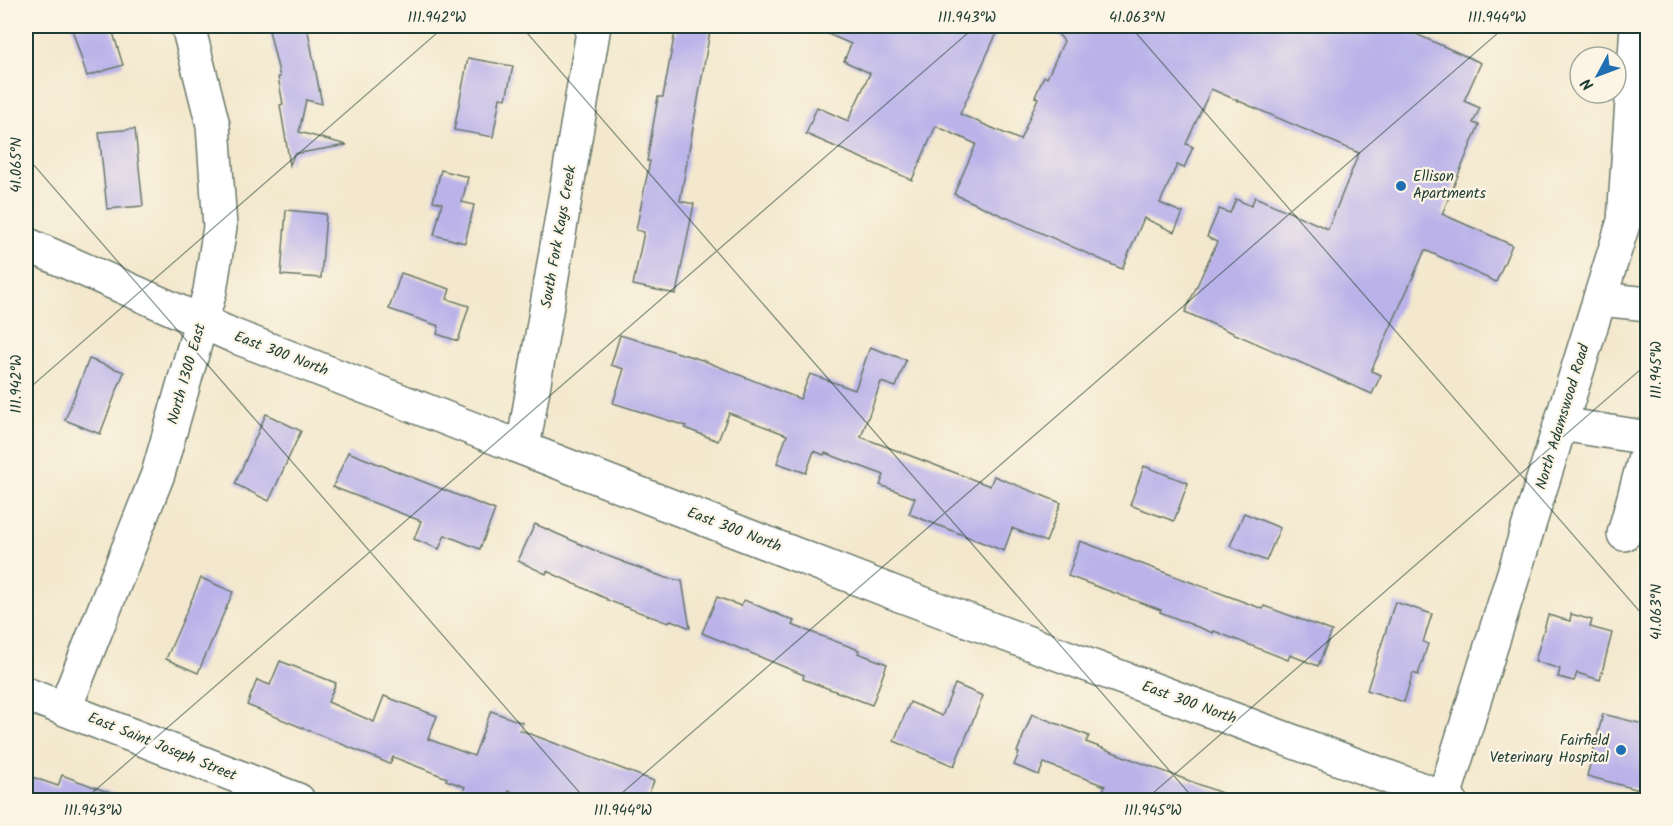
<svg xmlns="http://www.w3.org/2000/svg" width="1673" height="826" viewBox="0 0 1673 826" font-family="Kalam,sans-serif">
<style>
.building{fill:#bab2e9}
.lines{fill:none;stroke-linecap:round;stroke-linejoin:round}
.minor-casing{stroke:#69796a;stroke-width:36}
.minor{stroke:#fff;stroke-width:33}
.ticks{fill:none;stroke:#1f3d34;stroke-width:1.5;stroke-opacity:0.45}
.poi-dot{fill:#1f6fb2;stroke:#fcf5e5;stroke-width:2}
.labels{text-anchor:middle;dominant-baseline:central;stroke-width:4.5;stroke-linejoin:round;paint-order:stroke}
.poi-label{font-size:15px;fill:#1f3d34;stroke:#fcf5e5;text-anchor:start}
.street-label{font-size:15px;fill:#1f3d34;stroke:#fcf5e5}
.neatline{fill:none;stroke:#1f3d34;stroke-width:2}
.ticks-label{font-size:15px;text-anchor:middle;fill:#1f3d34}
</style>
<rect width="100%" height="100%" fill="#fcf5e5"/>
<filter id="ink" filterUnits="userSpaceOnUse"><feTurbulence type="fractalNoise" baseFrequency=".0167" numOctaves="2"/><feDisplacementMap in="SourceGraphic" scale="12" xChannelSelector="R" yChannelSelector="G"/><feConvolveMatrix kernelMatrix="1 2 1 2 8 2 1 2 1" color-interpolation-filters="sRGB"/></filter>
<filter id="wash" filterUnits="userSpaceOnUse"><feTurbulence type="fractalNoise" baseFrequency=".008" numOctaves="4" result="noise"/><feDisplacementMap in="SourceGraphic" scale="24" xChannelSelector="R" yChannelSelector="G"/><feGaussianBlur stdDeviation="1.35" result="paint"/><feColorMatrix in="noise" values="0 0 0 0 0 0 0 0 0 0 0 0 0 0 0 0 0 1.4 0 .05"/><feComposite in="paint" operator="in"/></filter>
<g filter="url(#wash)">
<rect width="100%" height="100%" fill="#f3e8cd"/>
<g id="blocks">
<g class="building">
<path d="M71,26H111L123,65L87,76Z"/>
<path d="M268,26H307L322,104L306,100L299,132L347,145L294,154L290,165L280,105L283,104L278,77H280Z"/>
<path d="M676,26H711L680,201L694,204L676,294L633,285L644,232L636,230L650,161H647L658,97H663Z"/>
<path d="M810,26H1000L960,114L1020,140L1038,98L1035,97L1044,76L1047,78L1064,41L1051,26H1398L1481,63L1464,101L1480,108L1473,123L1479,125L1442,214L1512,245L1496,282L1425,250L1371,371L1381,375L1372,394L1185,312L1217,242L1207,237L1219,209L1230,213L1236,199L1251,206L1255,197L1328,229L1359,153L1211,89L1186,144L1193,147L1184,168L1177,165L1160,203L1183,213L1174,232L1144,218L1122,269L954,194L976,144L936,126L912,180L806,134L817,107L848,121L870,73L844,61L851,44Z"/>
<path d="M468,58L513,66L506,99L500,98L493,137L454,130Z"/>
<path d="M135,129L143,206L107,209L99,132Z"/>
<path d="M441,170L468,177L462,202L474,205L465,243L434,235L442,203L433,201Z"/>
<path d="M286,210L326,214L321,278L281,275Z"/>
<path d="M401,273L450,289L447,299L469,306L458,341L437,334L439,326L389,309Z"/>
<path d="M620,335L702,360L800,399L810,374L855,390L870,347L906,360L896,387L881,382L861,437L990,486L994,476L1061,503L1046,542L1012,528L1004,551L909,514L915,498L880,485L884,475L825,453L824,455L814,451L806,473L777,463L787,435L729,413L718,441L685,428L686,426L613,403L624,369L611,365Z"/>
<path d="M89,359L124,372L100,434L65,420Z"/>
<path d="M266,414L301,431L269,501L235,484Z"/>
<path d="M348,452L495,510L480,549L445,535L439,549L414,539L421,521L333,487Z"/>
<path d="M1144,466L1188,483L1174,521L1130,505Z"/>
<path d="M1244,513L1280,528L1266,561L1230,546Z"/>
<path d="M535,524L605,555L666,578L682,581L690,628L671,620L668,623L607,600V599L547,571L546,574L518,561Z"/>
<path d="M1080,541L1263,609L1264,606L1332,631L1318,666L1290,655L1288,660L1214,631L1213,633L1160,612L1161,610L1068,576Z"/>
<path d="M201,578L233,592L198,673L166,659Z"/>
<path d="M717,597L741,606L744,600L794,621L792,625L859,650L858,653L887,664L872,705L803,679L804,675L702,633Z"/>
<path d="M1395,602L1432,614L1423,642L1428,644L1418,675L1413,673L1404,702L1367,690Z"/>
<path d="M1571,614L1592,620L1590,627L1612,633L1600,680L1577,673L1574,681L1558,677L1560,669L1535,661L1548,615L1570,621Z"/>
<path d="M280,661L336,683L328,702L374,722L384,696L437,716L428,739L474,756L491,711L523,723L520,730L654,781L646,801H535L509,791L505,801H482L462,793L465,787L446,780L447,778L393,757L390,764L247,705L257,680L270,685Z"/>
<path d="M955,684L983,696L954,766L894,741L910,702L942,716Z"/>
<path d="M1032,714L1089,736L1086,742L1235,798V801H1100L1105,786L1044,763L1039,775L1014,765L1019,753L1017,752Z"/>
<path d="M1603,714L1647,725V792L1587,776Z"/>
<path d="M26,775L58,786L62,775L124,798V801H26Z"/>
</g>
</g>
</g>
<g filter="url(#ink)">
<use href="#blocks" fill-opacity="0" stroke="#69796a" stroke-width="1.5"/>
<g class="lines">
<defs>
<g id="minor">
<path d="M26,244L234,336L900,595L1450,800"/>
<path d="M1600,299L1648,304"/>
<path d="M1561,424L1648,438"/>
<path d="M523,448L594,26"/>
<path d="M1624,534L1648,446"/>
<path d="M26,694L298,800"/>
<path d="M65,708L158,474L210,291L220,227L213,125L188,26"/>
<path d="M1443,800L1624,221L1637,26"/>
</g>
</defs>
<use href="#minor" class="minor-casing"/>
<use href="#minor" class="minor"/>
</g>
</g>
<path class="ticks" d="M521,26L1195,800M1130,26L1648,621M26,156L586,800M26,391L445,26M84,800L976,26M614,800L1506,26M1145,800L1648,363"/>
<g class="poi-dot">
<circle cx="1401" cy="186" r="6"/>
<circle cx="1621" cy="750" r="6"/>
</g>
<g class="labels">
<g class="poi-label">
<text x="1413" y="177">Ellison<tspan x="1413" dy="17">Apartments</tspan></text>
<text x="1609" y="741" text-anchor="end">Fairfield<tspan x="1609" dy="17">Veterinary Hospital</tspan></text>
</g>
<g class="street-label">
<text transform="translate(559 237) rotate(-80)">South Fork Kays Creek</text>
<text transform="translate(281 354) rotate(21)">East 300 North</text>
<text transform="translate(187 374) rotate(-74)">North 1300 East</text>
<text transform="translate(1563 417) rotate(-73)">North Adamswood Road</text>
<text transform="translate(734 530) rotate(21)">East 300 North</text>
<text transform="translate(1189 703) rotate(20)">East 300 North</text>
<text transform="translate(162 747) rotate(22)">East Saint Joseph Street</text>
</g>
</g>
<rect width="1673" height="826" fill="none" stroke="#fcf5e5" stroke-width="66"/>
<g transform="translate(1598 75) rotate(229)"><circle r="28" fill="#fcf5e5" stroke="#a4ab9e" stroke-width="1.5"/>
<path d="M0-4.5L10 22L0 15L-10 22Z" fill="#1f6fb2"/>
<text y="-9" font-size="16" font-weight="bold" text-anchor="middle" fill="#1f3d34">N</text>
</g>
<rect x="33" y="33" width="1607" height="760" class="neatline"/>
<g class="ticks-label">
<text x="437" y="22">111.942°W</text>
<text x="967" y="22">111.943°W</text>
<text x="1137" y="22">41.063°N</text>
<text x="1497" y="22">111.944°W</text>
<text transform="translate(16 165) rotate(-90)" y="5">41.065°N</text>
<text transform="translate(1656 370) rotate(-90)" y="5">111.945°W</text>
<text transform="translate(16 384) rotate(-90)" y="5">111.942°W</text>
<text transform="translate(1656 612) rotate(-90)" y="5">41.063°N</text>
<text x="93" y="815">111.943°W</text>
<text x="623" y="815">111.944°W</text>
<text x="1153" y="815">111.945°W</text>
</g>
</svg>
